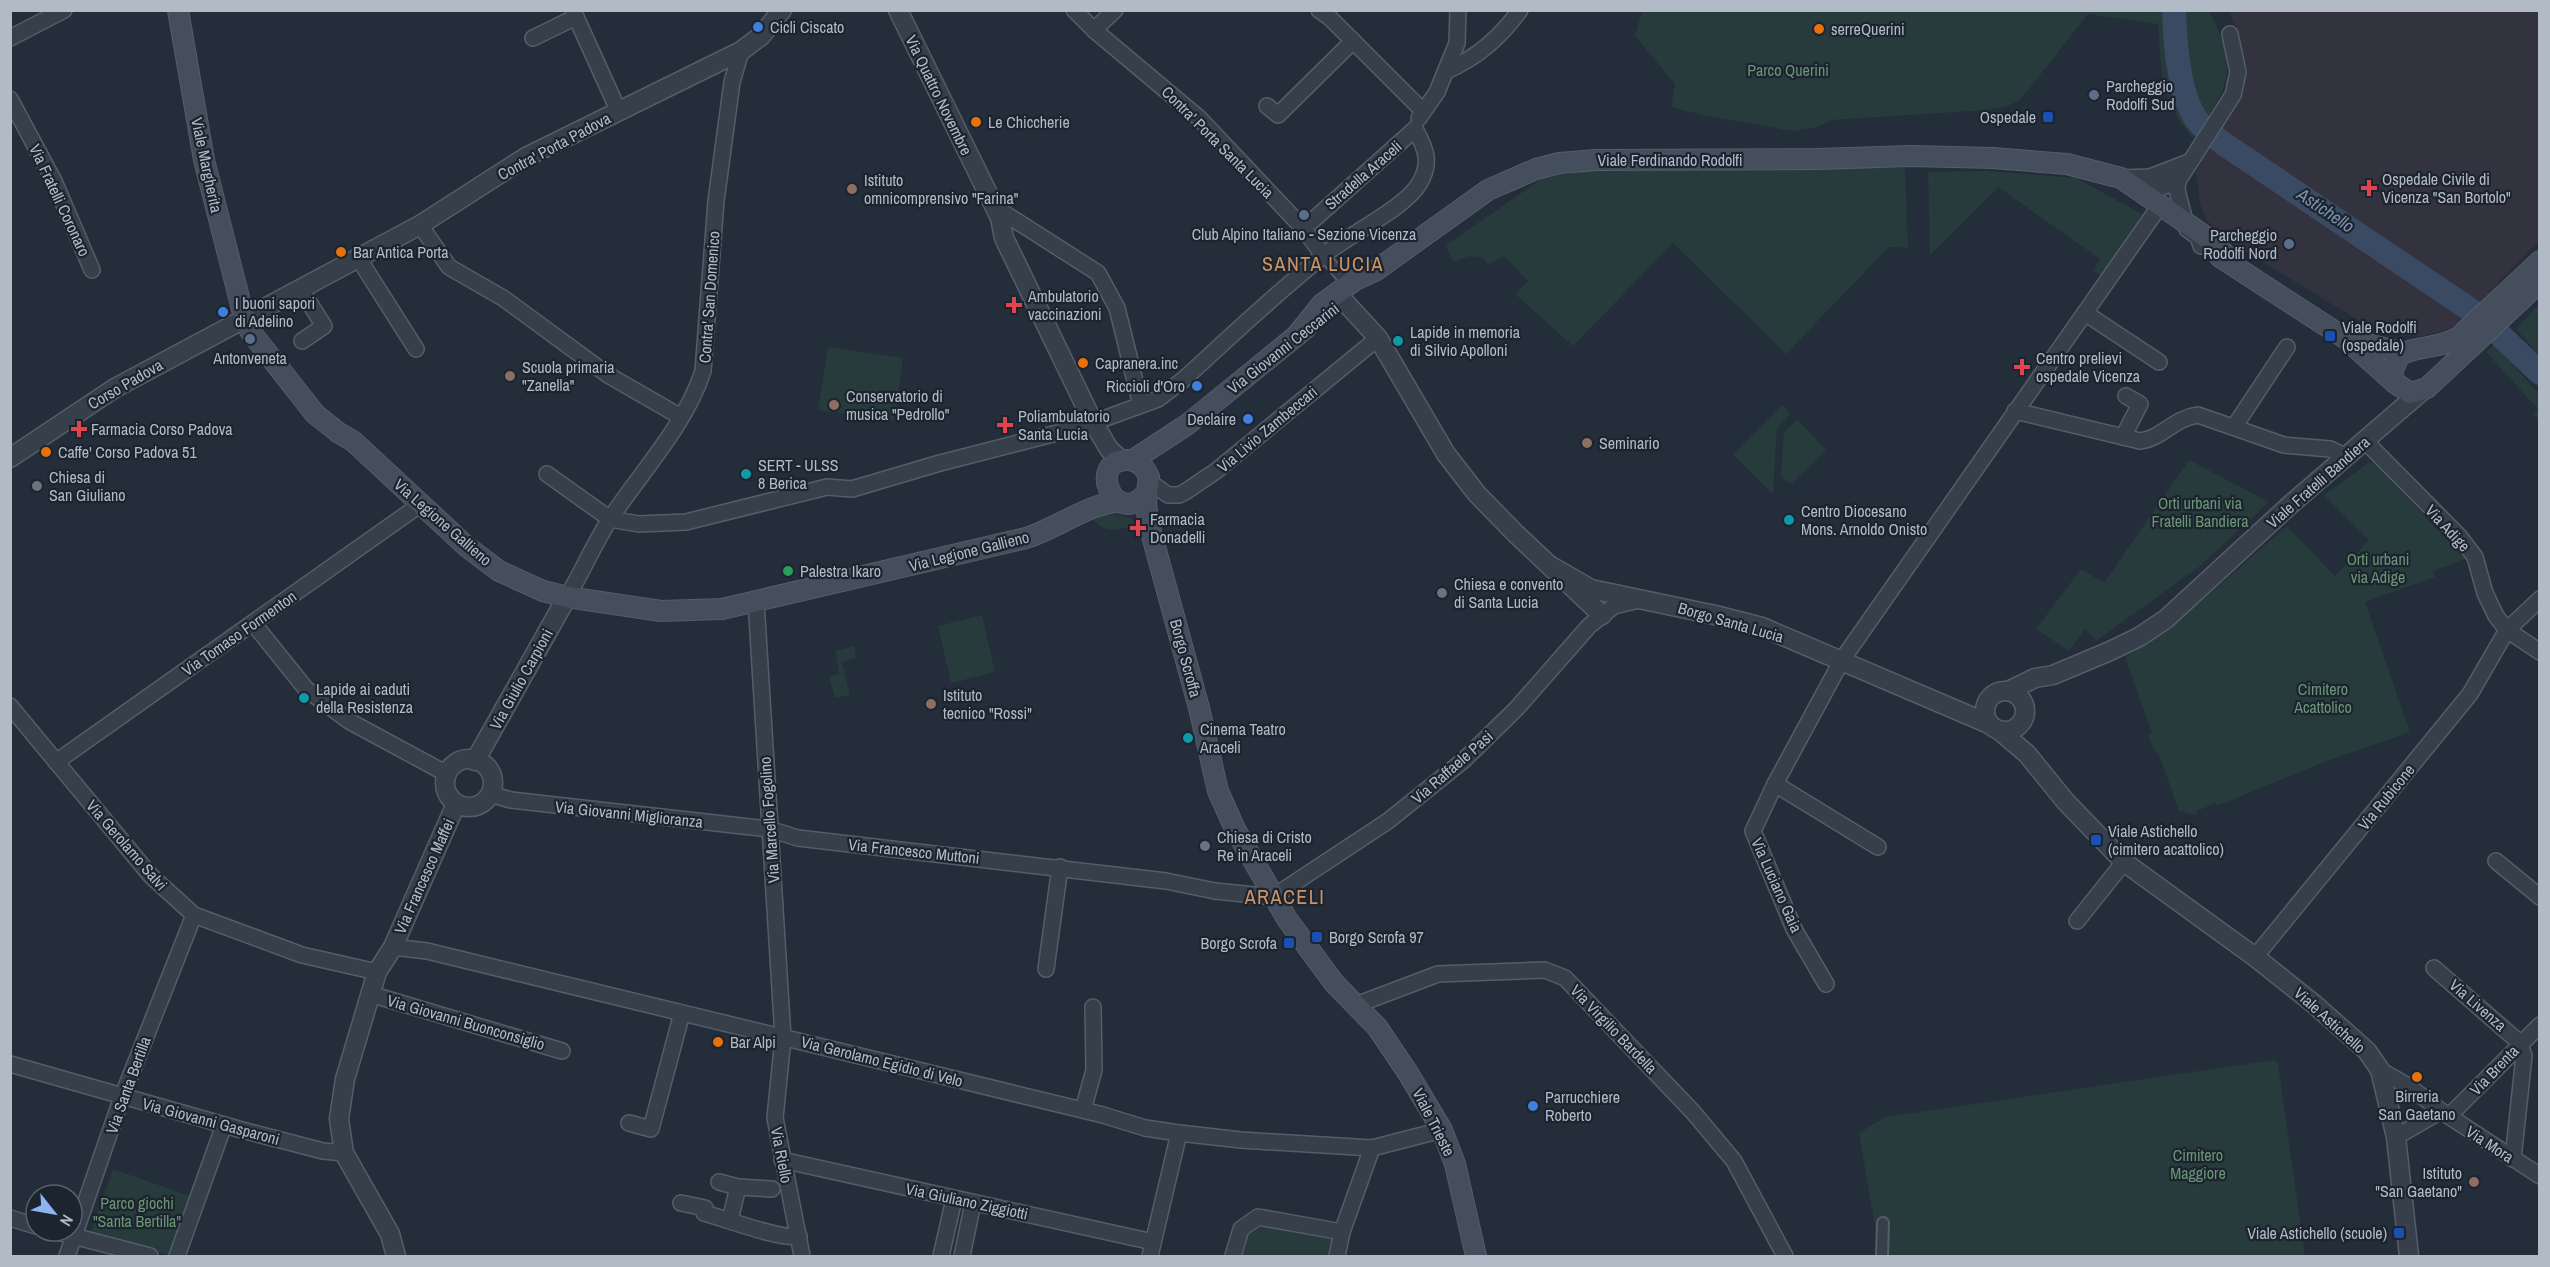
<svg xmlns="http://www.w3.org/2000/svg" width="2550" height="1267" viewBox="0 0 2550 1267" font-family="'Archivo Narrow',sans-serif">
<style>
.medical{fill:#33323f}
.green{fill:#273a3c}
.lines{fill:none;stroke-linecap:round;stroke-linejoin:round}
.river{stroke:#3a4a62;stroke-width:24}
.pedestrian-casing{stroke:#555d68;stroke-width:14}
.minor-casing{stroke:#555d68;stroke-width:18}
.tertiary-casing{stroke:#555d68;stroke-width:21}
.secondary-casing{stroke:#555d68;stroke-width:22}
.pedestrian{stroke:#373f4a;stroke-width:10}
.minor{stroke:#373f4a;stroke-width:15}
.tertiary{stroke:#373f4a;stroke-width:18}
.secondary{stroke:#454e5d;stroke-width:20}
.shop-dot{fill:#3f7fe0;stroke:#1c242f;stroke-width:2}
.food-dot{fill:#e8710a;stroke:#1c242f;stroke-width:2}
.service-dot{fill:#5c6f8a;stroke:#1c242f;stroke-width:2}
.transit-dot{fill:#1a4fb4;stroke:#1c242f;stroke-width:2}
.health-dot{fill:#e0444e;stroke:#1c242f;stroke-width:2}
.education-dot{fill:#8d6e63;stroke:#1c242f;stroke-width:2}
.culture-dot{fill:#0f9aa8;stroke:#1c242f;stroke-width:2}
.worship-dot{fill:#6b7280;stroke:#1c242f;stroke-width:2}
.leisure-dot{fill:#2e9e5b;stroke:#1c242f;stroke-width:2}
.labels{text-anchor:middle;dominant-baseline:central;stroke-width:4.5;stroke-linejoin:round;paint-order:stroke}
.poi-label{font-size:16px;fill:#b2bac6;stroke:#1c242f;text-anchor:start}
.park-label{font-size:16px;fill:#6b9675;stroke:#1c242f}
.street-label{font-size:16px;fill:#b2bac6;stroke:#1c242f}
.water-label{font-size:18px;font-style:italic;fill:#7c90ac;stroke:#1c242f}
.quarter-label{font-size:20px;letter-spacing:1.5px;fill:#ce9365;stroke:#1c242f}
</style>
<rect width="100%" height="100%" fill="#242d3a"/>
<path class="medical" d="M2229,11H2539V241L2497,284L2494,292L2464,320L2447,330L2424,336H2404L2371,328L2235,245L2207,221L2200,204L2196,172L2244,67L2238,32Z"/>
<g class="green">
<path d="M1642,11H2209C2239,68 2230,88 2193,138C2159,98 2162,73 2158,24L2088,14L2022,98L2011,105L1988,110L1831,120L1817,127L1793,131L1707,116L1671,107L1675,84L1635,36Z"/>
<path d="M1655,168H1905L1908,248L1889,247L1786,354L1673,243L1573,346L1515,294L1528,281L1504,256L1487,265L1483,258L1469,256L1453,262L1446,245L1553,171Z"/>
<path d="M1986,171L2076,178L2142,214L2101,276L2093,270L2100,259L1998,187L1930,255L1928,172Z"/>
<path d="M2539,304V355L2516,329Z"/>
<path d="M2495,344L2539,394V420L2533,413L2538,409L2486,352Z"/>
<path d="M828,347L903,358L894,421L818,410Z"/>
<path d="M1782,405L1791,414L1777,428L1773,494L1733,454Z"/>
<path d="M1797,419L1826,450L1791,484L1781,476L1784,433Z"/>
<path d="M2189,460L2269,502L2200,566L2096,641L2085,629L2069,651L2036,629L2081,569L2104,583Z"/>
<path d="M2368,463H2375L2465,559L2433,571L2435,577L2365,602L2410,732L2322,763L2217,806L2216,803L2197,811L2196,815L2179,811L2158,752L2155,753L2148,735L2152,733L2125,657L2174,625L2287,526L2335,576L2369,540L2324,495Z"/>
<path d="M1113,514L1131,518L1135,523C1123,532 1103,533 1094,520L1105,515Z"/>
<path d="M982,615L995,672L951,683L938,626Z"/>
<path d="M854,646L856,658L842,662L850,695L835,698L829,677L839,674L835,651Z"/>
<path d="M2274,1060L2278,1064L2305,1256H1880L1859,1133L1885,1117Z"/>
<path d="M113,1169L190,1196L170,1256L91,1232Z"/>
<path d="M1258,1217L1342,1232L1337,1256H1233L1241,1229Z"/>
</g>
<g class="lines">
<path class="river" d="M2174,10C2175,42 2178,92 2196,119C2203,129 2215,137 2224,144L2481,317L2540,373"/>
<defs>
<g id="pedestrian">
<path d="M1323,255L1349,285"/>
<path d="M1882,1256L1883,1223"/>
</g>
<g id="minor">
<path d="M1074,10L1094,30L1199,118L1303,228L1323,255"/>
<path d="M1319,10L1330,18L1422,110"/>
<path d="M576,17L619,112"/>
<path d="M1094,30L1115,10"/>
<path d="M10,38L64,10"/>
<path d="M533,38L576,17L573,10"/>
<path d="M1446,71C1477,58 1500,38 1520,10"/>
<path d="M10,99L54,181L92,270"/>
<path d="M1267,106L1278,115L1353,41"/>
<path d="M1419,118L1437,92L1457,43L1458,10"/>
<path d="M2121,178L2150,177L2189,162"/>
<path d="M2136,190H2154L2178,181"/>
<path d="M993,206L1098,273L1117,308L1141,405"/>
<path d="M1312,221L1415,129"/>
<path d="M420,225L449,267L503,298L608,375L681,417"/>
<path d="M2201,246L2198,237L2187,229L2177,190L2178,181L2233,95L2238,72L2230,34"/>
<path d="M359,259L416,349"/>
<path d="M300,288L324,326L302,341"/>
<path d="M2085,313L2159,362"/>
<path d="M2015,411L2140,441C2161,439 2174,418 2198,415L2284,445L2330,449L2347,457"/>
<path d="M2234,427L2287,347"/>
<path d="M2123,437L2140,404L2126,396"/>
<path d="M2365,441L2459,536L2475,557L2485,593L2496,616L2507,630L2540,652"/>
<path d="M547,474L610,519L639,524L686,522L827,487L852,489L940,463L1084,426L1158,399L1183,380C1229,338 1275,294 1324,255C1348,235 1405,208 1419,184C1432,163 1426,149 1415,129"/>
<path d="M1150,482L1168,495H1179L1185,492L1216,471L1378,338"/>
<path d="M567,597C583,571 595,541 612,516C643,470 686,424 703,371L716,201L732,82L741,51"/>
<path d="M756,601L783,1038L775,1118L802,1256"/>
<path d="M253,623L306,689L349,721L447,774"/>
<path d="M10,706L151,876L194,915L302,955L377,972"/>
<path d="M56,762L421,504"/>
<path d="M1775,784L1878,847"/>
<path d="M490,794L511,800L769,829L798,838L1166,881L1215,891L1273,897L1388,821L1464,760L1517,708L1589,626L1614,606L1639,600"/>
<path d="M2496,861L2540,897"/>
<path d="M2077,921L2124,862"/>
<path d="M393,947L427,951L1103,1115L1145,1128L1179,1133L1241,1140L1372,1148L1442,1130"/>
<path d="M2255,957L2470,694L2507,630L2540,599"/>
<path d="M2434,968L2520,1043L2524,1056L2513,1159"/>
<path d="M1046,969L1060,867"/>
<path d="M1826,984L1794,929L1753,831L1775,784L1842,660L2154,214"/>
<path d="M370,994L562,1051"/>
<path d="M1356,1005L1438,974L1545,970L1565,978L1693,1112L1734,1161L1785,1256"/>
<path d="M10,1064L242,1130L323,1151L344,1153"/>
<path d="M2380,1070L2410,1087L2441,1111L2540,1176"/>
<path d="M1083,1110L1094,1070L1093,1007"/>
<path d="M2449,1116L2540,1025"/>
<path d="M629,1123L651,1129L682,1013"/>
<path d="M2396,1137L2441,1111"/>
<path d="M782,1160L1153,1242"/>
<path d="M719,1182L738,1187L772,1189"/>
<path d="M681,1203L705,1208L704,1213C723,1218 784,1241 799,1236"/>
<path d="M10,1218L36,1226"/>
<path d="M730,1220L738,1187"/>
<path d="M54,1231L150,1256"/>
<path d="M67,1256L122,1097L194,915"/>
<path d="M177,1256L224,1125"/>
<path d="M941,1256L954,1199"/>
<path d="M962,1256L973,1203"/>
<path d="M1150,1256L1179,1133"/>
<path d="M1233,1256L1241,1229L1258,1217L1342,1232"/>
<path d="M1337,1256L1342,1232L1372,1148"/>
</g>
<g id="tertiary">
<path d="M898,10L1000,218L1004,238L1093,422L1109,449L1122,461"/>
<path d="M1343,300L1378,338L1446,454L1477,494L1516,534L1602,615"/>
<path d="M10,458L115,388L420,225L526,157L741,51L761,36L782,10"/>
<path d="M1551,566L1591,589L1715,615L1762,627L1989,724"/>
<circle cx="2005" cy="711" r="20"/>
<path d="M2008,691L2035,678L2053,675L2110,651L2139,637L2166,619L2291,504L2422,391"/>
<path d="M2000,731L2027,754L2066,802L2124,862L2255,957L2314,1004L2367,1051L2380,1070L2396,1137L2409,1256"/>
<circle cx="469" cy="783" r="24"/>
<path d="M475,761L567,597"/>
<path d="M396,1256L390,1234L344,1153L339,1119L345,1079L377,972L393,947L456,804"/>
</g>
<g id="secondary">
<path d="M178,10L204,160L244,317L250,331L315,414L339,433L353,441L466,546L499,571L543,591L567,597L661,611L722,609L1026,538C1056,529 1092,501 1121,502"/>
<path d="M2220,257L2345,338L2395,383"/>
<path d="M2540,261L2459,337C2441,349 2415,345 2399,356L2392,372L2395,383L2410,393L2427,388L2540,282"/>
<path d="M1297,335L1322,304L1355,280L1375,271L1488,190L1536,169L1559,163L1597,160L1817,159L1911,156L1993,158L2067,164L2121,178L2199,232L2218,247L2232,262"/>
<path d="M2351,340L2404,353"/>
<path d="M1133,460L1188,424L1306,328"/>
<path d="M1147,492C1116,532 1085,459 1128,460C1139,460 1145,468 1149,477L1146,502L1148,521L1199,708L1218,791L1235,829L1287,919L1334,983L1377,1027L1408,1073L1442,1130L1455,1164L1476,1256"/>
</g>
</defs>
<use href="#pedestrian" class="pedestrian-casing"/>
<use href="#minor" class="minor-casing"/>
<use href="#tertiary" class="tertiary-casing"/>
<use href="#secondary" class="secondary-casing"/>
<use href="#pedestrian" class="pedestrian"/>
<use href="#minor" class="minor"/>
<use href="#tertiary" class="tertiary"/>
<use href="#secondary" class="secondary"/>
</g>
<g class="shop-dot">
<circle cx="758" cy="27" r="6"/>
<circle cx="223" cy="312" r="6"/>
<circle cx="1197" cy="386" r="6"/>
<circle cx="1248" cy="419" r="6"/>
<circle cx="1533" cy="1106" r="6"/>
</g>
<g class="food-dot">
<circle cx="1819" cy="29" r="6"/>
<circle cx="976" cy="122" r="6"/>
<circle cx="341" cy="252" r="6"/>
<circle cx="1083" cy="363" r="6"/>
<circle cx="46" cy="452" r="6"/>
<circle cx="718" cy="1042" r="6"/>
<circle cx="2417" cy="1077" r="6"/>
</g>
<g class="service-dot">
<circle cx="2094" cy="95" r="6"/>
<circle cx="1304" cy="215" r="6"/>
<circle cx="2289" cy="244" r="6"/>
<circle cx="250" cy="339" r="6"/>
</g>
<g class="transit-dot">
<rect x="2042" y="111" width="12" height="12" rx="3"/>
<rect x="2324" y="330" width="12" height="12" rx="3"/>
<rect x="2090" y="834" width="12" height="12" rx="3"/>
<rect x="1311" y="931" width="12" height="12" rx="3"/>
<rect x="1283" y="937" width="12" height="12" rx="3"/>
<rect x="2393" y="1227" width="12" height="12" rx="3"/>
</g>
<g class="health-dot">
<path d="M2366 179h6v6h6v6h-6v6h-6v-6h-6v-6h6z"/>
<path d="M1011 296h6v6h6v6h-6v6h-6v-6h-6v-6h6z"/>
<path d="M2019 358h6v6h6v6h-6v6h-6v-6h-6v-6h6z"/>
<path d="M1002 416h6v6h6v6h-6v6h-6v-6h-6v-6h6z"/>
<path d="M76 420h6v6h6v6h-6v6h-6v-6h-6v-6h6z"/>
<path d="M1135 519h6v6h6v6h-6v6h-6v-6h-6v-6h6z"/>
</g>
<g class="education-dot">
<circle cx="852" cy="189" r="6"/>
<circle cx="510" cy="376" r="6"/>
<circle cx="834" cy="405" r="6"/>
<circle cx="1587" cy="443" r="6"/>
<circle cx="931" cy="704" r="6"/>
<circle cx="2474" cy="1182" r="6"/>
</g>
<g class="culture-dot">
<circle cx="1398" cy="341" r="6"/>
<circle cx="746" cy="474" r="6"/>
<circle cx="1789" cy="520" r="6"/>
<circle cx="304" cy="698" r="6"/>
<circle cx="1188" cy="738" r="6"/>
</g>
<g class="worship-dot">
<circle cx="37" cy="486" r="6"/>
<circle cx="1442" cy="593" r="6"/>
<circle cx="1205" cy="846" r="6"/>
</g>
<circle class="leisure-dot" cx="788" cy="571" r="6"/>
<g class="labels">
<g class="poi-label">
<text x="770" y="27">Cicli Ciscato</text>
<text x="1831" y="29">serreQuerini</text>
<text x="2106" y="86">Parcheggio<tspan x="2106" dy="18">Rodolfi Sud</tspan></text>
<text x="2036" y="117" text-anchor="end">Ospedale</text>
<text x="988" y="122">Le Chiccherie</text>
<text x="2382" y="179">Ospedale Civile di<tspan x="2382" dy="18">Vicenza "San Bortolo"</tspan></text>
<text x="864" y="180">Istituto<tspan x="864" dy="18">omnicomprensivo "Farina"</tspan></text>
<text x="1304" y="234" text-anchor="middle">Club Alpino Italiano - Sezione Vicenza</text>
<text x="2277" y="235" text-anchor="end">Parcheggio<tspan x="2277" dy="18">Rodolfi Nord</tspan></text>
<text x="353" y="252">Bar Antica Porta</text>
<text x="1028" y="296">Ambulatorio<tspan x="1028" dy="18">vaccinazioni</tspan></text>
<text x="235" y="303">I buoni sapori<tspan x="235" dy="18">di Adelino</tspan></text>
<text x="2342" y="327">Viale Rodolfi<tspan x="2342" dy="18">(ospedale)</tspan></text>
<text x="1410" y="332">Lapide in memoria<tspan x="1410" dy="18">di Silvio Apolloni</tspan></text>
<text x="250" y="358" text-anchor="middle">Antonveneta</text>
<text x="2036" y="358">Centro prelievi<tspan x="2036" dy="18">ospedale Vicenza</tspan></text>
<text x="1095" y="363">Capranera.inc</text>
<text x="522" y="367">Scuola primaria<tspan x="522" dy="18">"Zanella"</tspan></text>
<text x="1185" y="386" text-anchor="end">Riccioli d'Oro</text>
<text x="846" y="396">Conservatorio di<tspan x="846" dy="18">musica "Pedrollo"</tspan></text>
<text x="1018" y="416">Poliambulatorio<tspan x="1018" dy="18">Santa Lucia</tspan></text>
<text x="1236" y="419" text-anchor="end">Declaire</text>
<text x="91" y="429">Farmacia Corso Padova</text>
<text x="1599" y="443">Seminario</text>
<text x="58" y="452">Caffe' Corso Padova 51</text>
<text x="758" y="465">SERT - ULSS<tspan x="758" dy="18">8 Berica</tspan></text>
<text x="49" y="477">Chiesa di<tspan x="49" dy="18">San Giuliano</tspan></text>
<text x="1801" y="511">Centro Diocesano<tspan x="1801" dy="18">Mons. Arnoldo Onisto</tspan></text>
<text x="1150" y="519">Farmacia<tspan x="1150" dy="18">Donadelli</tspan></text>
<text x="800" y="571">Palestra Ikaro</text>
<text x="1454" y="584">Chiesa e convento<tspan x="1454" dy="18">di Santa Lucia</tspan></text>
<text x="316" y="689">Lapide ai caduti<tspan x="316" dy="18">della Resistenza</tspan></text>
<text x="943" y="695">Istituto<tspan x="943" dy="18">tecnico "Rossi"</tspan></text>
<text x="1200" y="729">Cinema Teatro<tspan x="1200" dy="18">Araceli</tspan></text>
<text x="2108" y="831">Viale Astichello<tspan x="2108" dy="18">(cimitero acattolico)</tspan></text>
<text x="1217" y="837">Chiesa di Cristo<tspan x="1217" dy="18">Re in Araceli</tspan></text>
<text x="1329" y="937">Borgo Scrofa 97</text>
<text x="1277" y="943" text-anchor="end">Borgo Scrofa</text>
<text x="730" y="1042">Bar Alpi</text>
<text x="2417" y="1096" text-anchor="middle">Birreria<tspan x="2417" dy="18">San Gaetano</tspan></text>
<text x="1545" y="1097">Parrucchiere<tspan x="1545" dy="18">Roberto</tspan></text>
<text x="2462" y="1173" text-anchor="end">Istituto<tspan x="2462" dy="18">"San Gaetano"</tspan></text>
<text x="2387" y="1233" text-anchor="end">Viale Astichello (scuole)</text>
</g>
<g class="park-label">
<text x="1788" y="70">Parco Querini</text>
<text x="2200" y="503">Orti urbani via<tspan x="2200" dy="18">Fratelli Bandiera</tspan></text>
<text x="2378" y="559">Orti urbani<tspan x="2378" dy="18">via Adige</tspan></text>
<text x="2323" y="689">Cimitero<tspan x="2323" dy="18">Acattolico</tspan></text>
<text x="2198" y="1155">Cimitero<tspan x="2198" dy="18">Maggiore</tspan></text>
<text x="137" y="1203">Parco giochi<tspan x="137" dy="18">"Santa Bertilla"</tspan></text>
</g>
<g class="street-label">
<text transform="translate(939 95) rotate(64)">Via Quattro Novembre</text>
<text transform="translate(1218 142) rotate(45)">Contra' Porta Santa Lucia</text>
<text transform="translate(554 146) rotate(-28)">Contra' Porta Padova</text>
<text x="1670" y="160">Viale Ferdinando Rodolfi</text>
<text transform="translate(207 165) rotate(78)">Viale Margherita</text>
<text transform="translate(1363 175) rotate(-41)">Stradella Araceli</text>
<text transform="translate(60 200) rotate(65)">Via Fratelli Coronaro</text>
<text transform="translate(709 297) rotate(-86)">Contra' San Domenico</text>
<text transform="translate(1283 348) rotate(-38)">Via Giovanni Ceccarini</text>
<text transform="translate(125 384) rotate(-30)">Corso Padova</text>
<text transform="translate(1267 429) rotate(-40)">Via Livio Zambeccari</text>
<text transform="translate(2318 482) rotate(-41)">Viale Fratelli Bandiera</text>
<text transform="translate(443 522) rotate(41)">Via Legione Gallieno</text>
<text transform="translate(2448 528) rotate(47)">Via Adige</text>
<text transform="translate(969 551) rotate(-14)">Via Legione Gallieno</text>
<text transform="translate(1731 622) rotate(16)">Borgo Santa Lucia</text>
<text transform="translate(239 633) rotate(-35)">Via Tomaso Formenton</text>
<text transform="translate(1186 658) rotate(75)">Borgo Scroffa</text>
<text transform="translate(521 679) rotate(-61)">Via Giulio Carpioni</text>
<text transform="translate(1452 767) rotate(-41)">Via Raffaele Pasi</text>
<text transform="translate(2386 797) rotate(-51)">Via Rubicone</text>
<text transform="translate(629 814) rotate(6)">Via Giovanni Miglioranza</text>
<text transform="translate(769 820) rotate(-94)">Via Marcello Fogolino</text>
<text transform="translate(127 845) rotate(49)">Via Gerolamo Salvi</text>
<text transform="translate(914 851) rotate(6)">Via Francesco Muttoni</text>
<text transform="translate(424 876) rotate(-66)">Via Francesco Maffei</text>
<text transform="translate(1777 885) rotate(66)">Via Luciano Gaia</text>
<text transform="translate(2478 1005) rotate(41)">Via Livenza</text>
<text transform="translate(2330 1020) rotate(42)">Viale Astichello</text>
<text transform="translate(466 1022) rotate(16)">Via Giovanni Buonconsiglio</text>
<text transform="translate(1614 1029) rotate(46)">Via Virgilio Bardella</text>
<text transform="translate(882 1061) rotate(14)">Via Gerolamo Egidio di Velo</text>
<text transform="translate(2494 1070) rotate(-46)">Via Brenta</text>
<text transform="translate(128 1085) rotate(-70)">Via Santa Bertilla</text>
<text transform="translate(211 1121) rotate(15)">Via Giovanni Gasparoni</text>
<text transform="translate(1434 1122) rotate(63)">Viale Trieste</text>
<text transform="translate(2490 1144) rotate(33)">Via Mora</text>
<text transform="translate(782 1155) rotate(79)">Via Riello</text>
<text transform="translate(967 1201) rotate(12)">Via Giuliano Ziggiotti</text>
</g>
<g class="water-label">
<text transform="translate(2326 210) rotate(34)">Astichello</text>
</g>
<g class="quarter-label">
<text x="1323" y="263">SANTA LUCIA</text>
<text x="1285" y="896">ARACELI</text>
</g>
</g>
<rect width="2550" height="1267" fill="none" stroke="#b2bac6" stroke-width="24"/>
<g transform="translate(54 1213) rotate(121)"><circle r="28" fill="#1c242f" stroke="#58606b" stroke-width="1.5"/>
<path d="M0-4.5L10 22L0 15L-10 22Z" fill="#8cb3f2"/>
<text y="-9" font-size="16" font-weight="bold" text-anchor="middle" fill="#b2bac6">N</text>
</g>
</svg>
